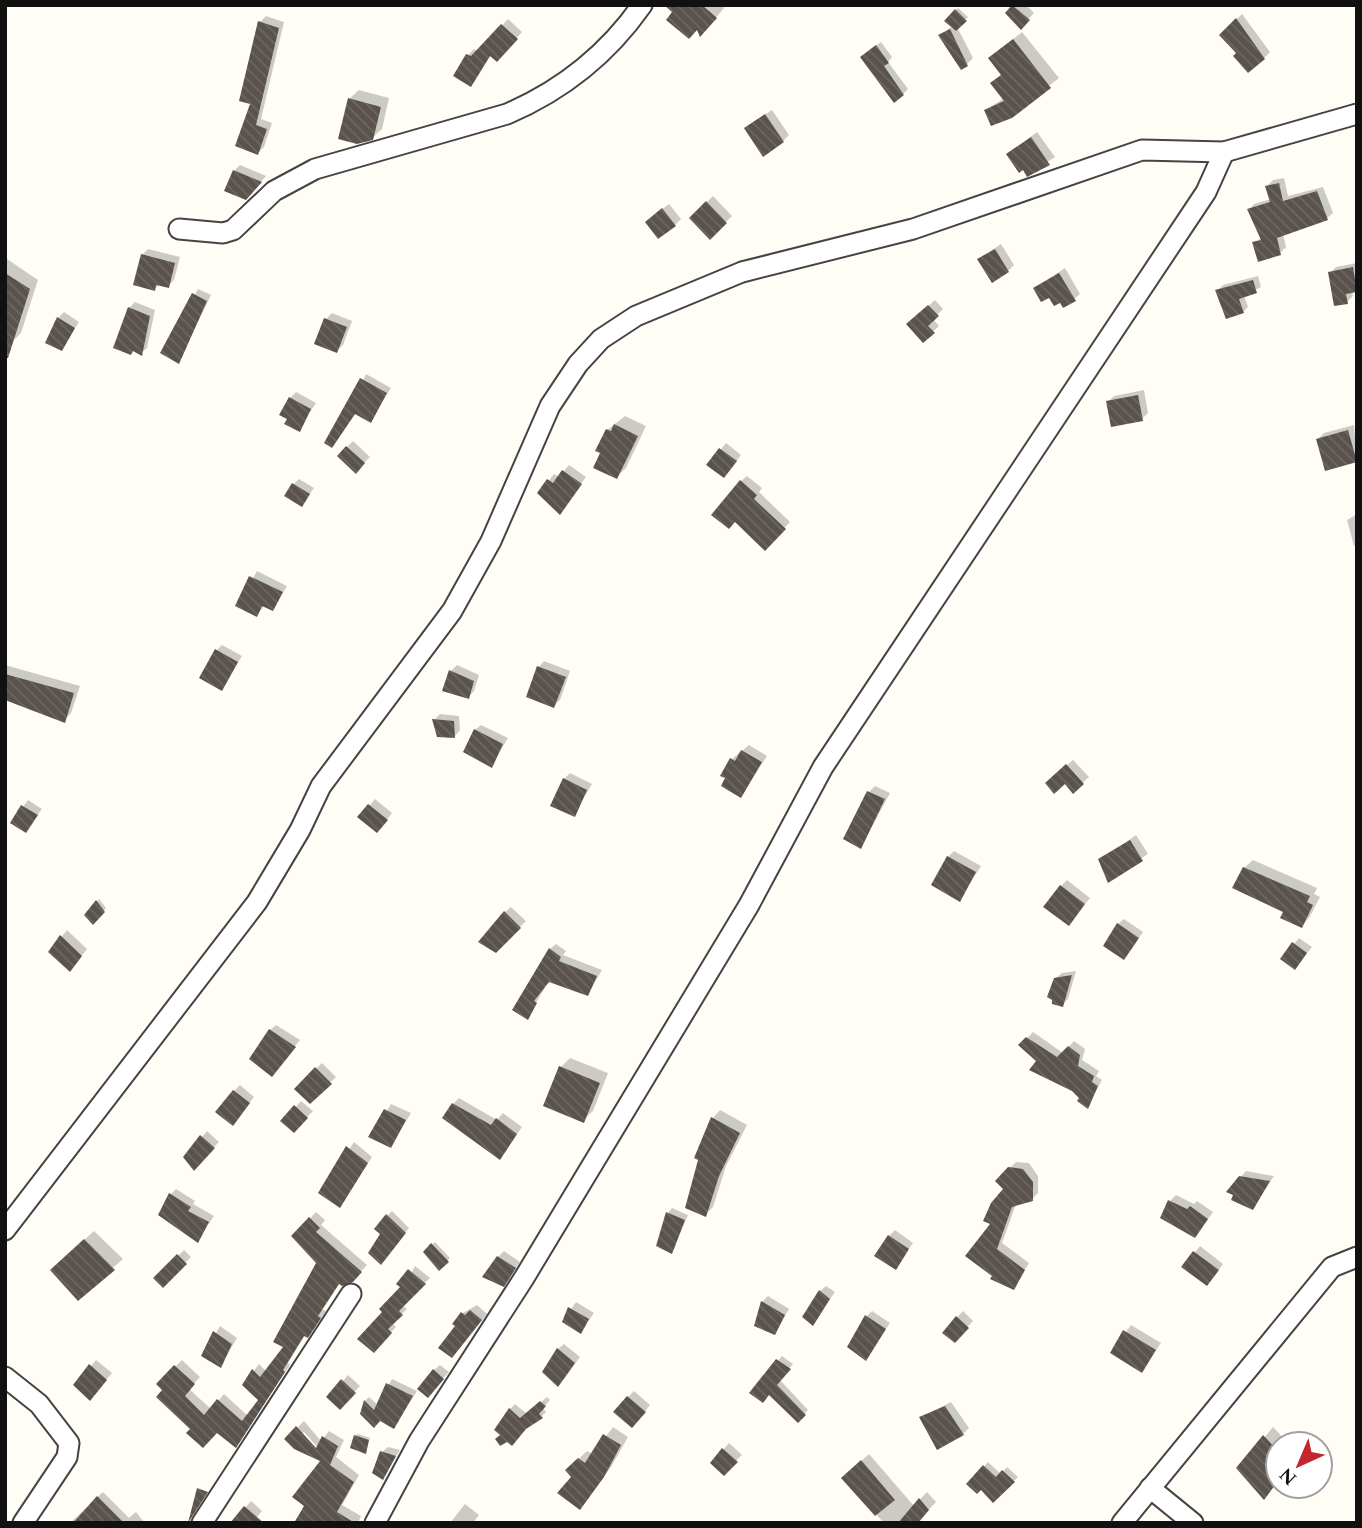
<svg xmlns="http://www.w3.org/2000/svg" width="1362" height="1528" viewBox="0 0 1362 1528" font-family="Spectral,serif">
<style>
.shadow{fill:#0003;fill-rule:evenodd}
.building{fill:url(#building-back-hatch)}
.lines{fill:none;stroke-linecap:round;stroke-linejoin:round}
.minor-casing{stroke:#444;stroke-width:23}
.minor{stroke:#fff;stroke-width:19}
</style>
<defs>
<pattern id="building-back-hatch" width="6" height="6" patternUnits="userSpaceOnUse" patternTransform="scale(1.75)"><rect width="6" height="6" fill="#5a524d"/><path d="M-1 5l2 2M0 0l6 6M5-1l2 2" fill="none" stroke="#6d6662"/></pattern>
</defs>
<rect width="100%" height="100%" fill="#fffdf5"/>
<g class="shadow">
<path d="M667,5H721L724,8L709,26L698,28Z"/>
<path d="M1014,5H1026L1034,13L1021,27L1008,13Z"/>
<path d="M958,8L968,17L957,27L973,58L967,64L940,35L953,26L946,21Z"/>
<path d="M1242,14L1270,52L1264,58L1239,53L1221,35Z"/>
<path d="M266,16L284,22L261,119L272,123L264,147L258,153L253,103L260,22Z"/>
<path d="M508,19L522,32L497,60L491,55L471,84L456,75L468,55L474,49L478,51Z"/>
<path d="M1022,32L1059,78L1011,116L986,110L1004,98L993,83L1002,74L990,58Z"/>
<path d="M881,42L892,57L888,62L908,89L903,94L867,52Z"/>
<path d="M359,90L389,98L382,129L372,138L349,99Z"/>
<path d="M772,110L789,135L783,141L752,123Z"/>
<path d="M1037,132L1055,157L1028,174L1008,154Z"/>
<path d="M240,165L266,176L252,192L234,171Z"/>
<path d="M1284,178L1288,196L1323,187L1333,213L1327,218L1283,234L1286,247L1280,253L1254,243L1262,237L1249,210L1254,204L1271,199L1267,186L1273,180Z"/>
<path d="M713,196L732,216L710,237L691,218Z"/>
<path d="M669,204L681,219L675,225L653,216Z"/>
<path d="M1001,244L1014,265L1008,271L979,259Z"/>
<path d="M148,249L180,257L174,280L168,286L159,284L155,289L142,255Z"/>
<path d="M7,259L38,280L21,333L12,342L5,339Z"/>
<path d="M1357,263V290L1352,291L1353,296L1347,302L1330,273L1336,267Z"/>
<path d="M1065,268L1080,294L1074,299L1050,295L1035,288Z"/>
<path d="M1258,276L1261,287L1244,296L1248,307L1243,312L1218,290L1223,285Z"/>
<path d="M198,289L211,295L179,361L163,352Z"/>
<path d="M935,300L943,309L933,319L939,326L923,341L909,324Z"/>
<path d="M135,302L155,310L147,348L141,353L129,308Z"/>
<path d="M64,312L79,322L62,349L58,318Z"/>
<path d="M332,313L352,321L343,345L337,351L326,319Z"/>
<path d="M366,374L391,388L370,421L356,413L332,446Z"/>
<path d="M1144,390L1148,413L1142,419L1108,402L1114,396Z"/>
<path d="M296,392L316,403L299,429L290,398Z"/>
<path d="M625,416L646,426L626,468L617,477L603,453L607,430Z"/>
<path d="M1354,425L1357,460L1327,469L1318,439L1324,433Z"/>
<path d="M353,441L370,457L356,471L347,447Z"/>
<path d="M726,443L741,455L730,470L709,464Z"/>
<path d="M569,465L586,477L560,512L539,493L554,474L559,477Z"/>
<path d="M747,476L762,488L759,492L790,522L765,548L741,481Z"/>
<path d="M299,479L314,488L302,505L294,484Z"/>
<path d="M1357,514V545L1354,546L1347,520Z"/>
<path d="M257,571L287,586L273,609L265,605L257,615L237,606Z"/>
<path d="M222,645L242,656L222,689L216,651Z"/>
<path d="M544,661L570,671L560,700L554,706L539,667Z"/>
<path d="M5,665L80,686L71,713L64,721L5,700Z"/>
<path d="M457,665L479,675L474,691L468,697L451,671Z"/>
<path d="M440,714L459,716L460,730L455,736L434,720Z"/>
<path d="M481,725L508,738L492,765L475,730Z"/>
<path d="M749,745L767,756L741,796L732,759Z"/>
<path d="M1073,760L1089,777L1073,791L1065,782L1053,777Z"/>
<path d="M570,773L592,784L574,815L564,779Z"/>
<path d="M875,786L890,793L861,847L869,792Z"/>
<path d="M375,799L392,813L383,825L360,817Z"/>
<path d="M28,800L42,809L26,831L12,822Z"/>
<path d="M1136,835L1148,854L1109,880L1101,860Z"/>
<path d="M954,851L981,866L960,899L948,857Z"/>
<path d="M1253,860L1317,888L1314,894L1320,897L1309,918L1301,926L1244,868Z"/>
<path d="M1067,880L1090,898L1074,918L1061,886Z"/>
<path d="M99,899L106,908L94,923L86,915Z"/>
<path d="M511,907L526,921L496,951L505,912Z"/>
<path d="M1124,919L1143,932L1129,952L1118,924Z"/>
<path d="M67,930L87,949L75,964L50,952Z"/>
<path d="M1299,938L1312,947L1295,968L1294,944Z"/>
<path d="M556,944L566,951L563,955L602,970L588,994L549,980L528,1017L550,949Z"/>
<path d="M1076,971L1068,999L1062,1005L1055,979L1062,973Z"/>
<path d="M276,1025L300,1040L277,1068L270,1030Z"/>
<path d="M1033,1032L1063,1053L1074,1041L1085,1049L1082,1060L1099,1071L1096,1076L1102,1080L1087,1107L1073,1090L1021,1045Z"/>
<path d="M570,1058L608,1073L593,1111L583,1120L561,1067Z"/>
<path d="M322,1063L336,1077L310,1102L296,1089Z"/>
<path d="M240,1085L254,1097L233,1124L234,1091Z"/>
<path d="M459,1098L497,1120L503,1113L522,1127L505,1152L453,1104Z"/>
<path d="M301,1101L313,1111L294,1131L283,1121Z"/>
<path d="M391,1104L411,1113L391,1146L371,1136Z"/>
<path d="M720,1110L747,1125L726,1166L713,1207L705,1215L713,1118Z"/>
<path d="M207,1131L219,1142L194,1168L185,1157Z"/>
<path d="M354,1142L372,1157L340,1205L321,1192Z"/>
<path d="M1016,1162L1029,1163L1038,1176V1193L1032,1199L1016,1204L1002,1243L1029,1263L1014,1288L993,1278L992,1224L1006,1189L997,1181Z"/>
<path d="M1246,1171L1274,1176L1253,1208L1240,1178Z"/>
<path d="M176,1189L195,1201L193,1204L214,1216L198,1240L171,1194Z"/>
<path d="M1176,1195L1194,1204L1197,1201L1213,1212L1201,1229L1170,1201Z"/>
<path d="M672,1208L688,1215L672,1252L658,1245L668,1213Z"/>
<path d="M392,1211L409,1228L386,1258L383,1233L376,1228Z"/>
<path d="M316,1212L325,1220L321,1225L367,1265L352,1281L340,1282L322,1309L326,1311L313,1330L305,1335L288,1363L290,1365L236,1445L217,1431L193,1429L158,1384L182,1360L200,1377L189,1389L211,1409L224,1394L248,1416L260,1399L244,1384L259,1364L266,1371L285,1347L318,1262L294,1236Z"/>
<path d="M895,1230L913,1243L896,1267L889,1236Z"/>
<path d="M94,1231L123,1259L78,1298L61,1261Z"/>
<path d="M435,1242L450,1258L440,1268L425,1252Z"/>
<path d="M1200,1246L1223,1264L1213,1278L1184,1266Z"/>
<path d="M184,1250L191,1257L163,1285L156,1278Z"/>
<path d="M504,1251L520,1262L503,1285L498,1257Z"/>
<path d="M415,1266L430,1278L402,1305L407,1309L392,1323L396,1327L374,1350Z"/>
<path d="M826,1286L835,1292L813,1323L820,1291Z"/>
<path d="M768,1296L789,1309L775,1333L756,1325L762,1302Z"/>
<path d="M576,1302L594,1313L581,1332L563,1321Z"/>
<path d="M477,1305L487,1314L458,1350L441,1347L463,1313Z"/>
<path d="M872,1311L890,1323L866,1359L867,1316Z"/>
<path d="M963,1311L973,1321L955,1340L944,1332Z"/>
<path d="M1131,1325L1161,1343L1142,1370L1112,1352Z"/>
<path d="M220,1326L237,1338L221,1365L203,1356Z"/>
<path d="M564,1344L580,1357L564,1379L558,1349Z"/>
<path d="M782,1356L793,1364L780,1380L808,1410L798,1420L769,1393L751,1392Z"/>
<path d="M96,1360L112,1373L96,1392L75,1385Z"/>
<path d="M440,1365L449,1372L433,1390L434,1370Z"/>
<path d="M348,1375L360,1386L340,1407L343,1381Z"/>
<path d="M392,1379L417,1391L394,1427L380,1419L365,1401L369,1397L378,1405Z"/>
<path d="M634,1391L650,1405L638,1420L628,1397Z"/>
<path d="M547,1397L550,1400L543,1408L546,1412L541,1417L502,1435L510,1409L515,1404L527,1414Z"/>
<path d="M951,1402L969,1428L963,1434L922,1417Z"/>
<path d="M304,1421L321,1441L329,1431L344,1440L336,1457L359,1475L342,1505L361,1516L358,1523H296L306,1506L322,1461L286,1439ZM304,1432L320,1450H315L301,1435Z"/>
<path d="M613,1427L628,1437L611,1467L580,1508L574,1477L567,1470L587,1451L593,1454Z"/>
<path d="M1273,1427L1289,1444H1278V1482L1264,1498L1239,1468Z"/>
<path d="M358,1434L370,1438L365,1452L355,1436Z"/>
<path d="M729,1443L742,1455L723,1473L712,1462Z"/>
<path d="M388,1447L400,1450L383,1478L382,1452Z"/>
<path d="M869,1454L914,1506L927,1492L936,1502L916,1523H884L843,1478Z"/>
<path d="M988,1462L1001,1474L1007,1467L1018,1477L993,1501L982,1488L969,1484Z"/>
<path d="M103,1492L129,1518L136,1512L143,1521L70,1523Z"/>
<path d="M251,1501L262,1511L252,1523H232Z"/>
<path d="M465,1504L479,1515L473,1523H450Z"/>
</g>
<g class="building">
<path d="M664,5H702L717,18L700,37L697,30L689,39L666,20L672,12Z"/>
<path d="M1012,5L1030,20L1021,30L1005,13Z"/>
<path d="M955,9L967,21L956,31L944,21Z"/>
<path d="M1236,18L1265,59L1248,73L1233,56L1236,53L1219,35Z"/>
<path d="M258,21L279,28L256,125L267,129L258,155L235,146L250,104L239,101Z"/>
<path d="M501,24L518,39L497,62L490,56L471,87L453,76L466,54L471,56Z"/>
<path d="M950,29L968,66L961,70L938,35Z"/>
<path d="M1013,39L1051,88L1012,118L991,126L984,110L1004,101L990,83L1001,75L988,58Z"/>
<path d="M876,45L889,63L884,66L904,95L894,103L860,57Z"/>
<path d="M348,98L381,107L373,140L357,144L338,139Z"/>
<path d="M765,114L784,142L763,157L744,128Z"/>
<path d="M1031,137L1050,165L1027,177L1023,170L1019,173L1006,154Z"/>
<path d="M233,170L262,182L246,200L224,191Z"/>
<path d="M1279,183L1283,201L1317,191L1328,220L1277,238L1281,255L1258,262L1252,242L1261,240L1247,209L1270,202L1265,186Z"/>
<path d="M706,201L727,223L710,240L689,218Z"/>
<path d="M662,208L676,226L658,239L645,222Z"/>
<path d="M995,249L1009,272L992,283L977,259Z"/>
<path d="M141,254L175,263L169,288L156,285L155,291L133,285Z"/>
<path d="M1353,267L1357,292L1346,294L1348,304L1334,306L1328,272Z"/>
<path d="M5,273L30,289L8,358H5Z"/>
<path d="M1059,273L1076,301L1063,308L1060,303L1054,306L1049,298L1041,302L1033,288Z"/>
<path d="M1253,280L1257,293L1239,299L1244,313L1226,319L1215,290Z"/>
<path d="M192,293L207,301L179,364L160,353Z"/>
<path d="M928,305L939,316L928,326L935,333L923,343L906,324Z"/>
<path d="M128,307L150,316L142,356L133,351L131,355L113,348Z"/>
<path d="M57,317L75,328L62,351L45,343Z"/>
<path d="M324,318L347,327L337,353L314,344Z"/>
<path d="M360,378L387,393L371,423L355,414L332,448L324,443Z"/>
<path d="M1138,395L1143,421L1111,427L1106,401Z"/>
<path d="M289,397L311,409L300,432L284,424L287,419L279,415Z"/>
<path d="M614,424L638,436L617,479L593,468L600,453L595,451L606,429L611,431Z"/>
<path d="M1348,430L1357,462L1325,471L1316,439Z"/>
<path d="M346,446L365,463L356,474L337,456Z"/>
<path d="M719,448L737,461L724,478L706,465Z"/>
<path d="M562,470L582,484L560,515L537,493L547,479L553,483Z"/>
<path d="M740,480L757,495L754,499L786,529L765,551L735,522L729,529L711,515Z"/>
<path d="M292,483L310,494L302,507L284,496Z"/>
<path d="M249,576L283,592L273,611L262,606L257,617L235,606Z"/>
<path d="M215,649L238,662L222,691L199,678Z"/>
<path d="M537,666L566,677L554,708L526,697Z"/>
<path d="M449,670L474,681L469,699L442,691Z"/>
<path d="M5,674L74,693L65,723L5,700Z"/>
<path d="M432,719L454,721L455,738L437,737Z"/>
<path d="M474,729L503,744L492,768L463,752Z"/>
<path d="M741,750L762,762L741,798L721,786L725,778L720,776L730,758L735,761Z"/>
<path d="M1066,764L1084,784L1073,794L1065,784L1054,794L1045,783Z"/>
<path d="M563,778L587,790L575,817L550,806Z"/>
<path d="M867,791L885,799L861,849L843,839Z"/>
<path d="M368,804L388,820L377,833L357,817Z"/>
<path d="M21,805L38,815L26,833L10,823Z"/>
<path d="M1130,840L1143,861L1108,883L1098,859Z"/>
<path d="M947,856L976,872L960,902L931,885Z"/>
<path d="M1243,867L1310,896L1307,902L1313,905L1302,928L1280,918L1283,912L1232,888Z"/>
<path d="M1060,885L1085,904L1069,926L1043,907Z"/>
<path d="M96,900L105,912L93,925L84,915Z"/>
<path d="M504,911L521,928L496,953L478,942Z"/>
<path d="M1117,923L1139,938L1124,960L1103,946Z"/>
<path d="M60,935L82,956L70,972L48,952Z"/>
<path d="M1292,942L1307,953L1295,970L1280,959Z"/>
<path d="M549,948L561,957L559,961L597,976L588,996L549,982L534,1001L537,1003L528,1020L512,1010Z"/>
<path d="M1072,975L1063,1007L1052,1004V1000L1047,997L1054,978Z"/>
<path d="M269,1029L296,1047L272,1077L249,1059Z"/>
<path d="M1026,1037L1057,1057L1068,1046L1080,1055L1078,1066L1094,1076L1092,1082L1098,1086L1088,1109L1077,1101L1079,1098L1072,1091L1029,1070L1036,1061L1018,1045Z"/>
<path d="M559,1066L600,1083L584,1123L543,1106Z"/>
<path d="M315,1067L332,1084L310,1104L294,1089Z"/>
<path d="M233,1090L250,1103L233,1126L215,1112Z"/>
<path d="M452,1103L491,1125L496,1118L517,1134L500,1160L442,1118Z"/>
<path d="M294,1105L308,1118L294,1133L280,1121Z"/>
<path d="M384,1109L406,1120L391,1148L368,1137Z"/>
<path d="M711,1117L740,1133L719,1176L706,1217L685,1208L698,1160L694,1158Z"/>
<path d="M200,1135L215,1148L194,1171L183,1157Z"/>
<path d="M346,1146L368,1163L340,1208L318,1193Z"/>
<path d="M1008,1167L1023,1169L1033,1182V1201L1012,1207L997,1249L1025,1270L1014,1290L990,1279L992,1276L965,1256L990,1224L983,1221L991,1203L1003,1189L995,1181Z"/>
<path d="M1239,1176L1270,1181L1253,1210L1231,1200L1233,1195L1226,1192Z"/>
<path d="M169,1193L191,1207L188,1211L209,1222L198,1243L158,1215Z"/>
<path d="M1168,1200L1187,1209L1190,1206L1208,1219L1195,1238L1160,1218Z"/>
<path d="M666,1212L685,1220L672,1254L656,1246Z"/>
<path d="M386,1214L406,1233L381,1265L368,1253L380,1234L374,1229Z"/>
<path d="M309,1217L320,1228L316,1232L362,1272L353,1282L342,1286L339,1284L318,1316L321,1318L308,1338L304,1336L283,1370L285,1372L236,1448L217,1433L203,1448L186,1433L190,1429L156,1397L162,1390L156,1384L174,1365L195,1384L185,1396L204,1415L217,1399L242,1421L258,1400L242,1385L252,1369L260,1377L283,1347L273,1342L316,1263L291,1236Z"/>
<path d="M888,1235L909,1249L896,1270L874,1256Z"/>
<path d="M84,1239L115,1270L78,1301L50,1270Z"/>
<path d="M431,1243L449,1262L439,1271L423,1252Z"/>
<path d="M1193,1251L1219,1270L1207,1286L1181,1267Z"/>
<path d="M177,1254L187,1264L163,1288L153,1278Z"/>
<path d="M497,1256L516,1268L504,1287L482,1277Z"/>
<path d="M408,1269L426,1284L399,1311L403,1315L388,1329L392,1333L374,1353L357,1339L382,1312L379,1309L400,1287L396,1284Z"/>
<path d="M819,1290L830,1299L813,1326L802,1317Z"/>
<path d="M761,1301L785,1315L775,1335L754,1326Z"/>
<path d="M568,1307L589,1319L581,1334L562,1322Z"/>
<path d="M470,1310L482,1320L452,1358L438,1348L455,1326L452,1324L461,1312L465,1315Z"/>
<path d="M865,1315L886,1329L866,1361L847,1347Z"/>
<path d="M956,1316L969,1328L955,1343L942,1333Z"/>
<path d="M1123,1330L1156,1350L1142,1373L1110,1353Z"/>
<path d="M213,1331L232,1344L221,1368L201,1356Z"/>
<path d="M557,1348L575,1363L558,1387L542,1372Z"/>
<path d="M776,1359L791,1369L777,1385L806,1415L798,1423L769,1395L763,1403L749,1393Z"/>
<path d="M89,1364L107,1380L90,1401L73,1385Z"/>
<path d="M433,1369L444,1379L428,1398L417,1389Z"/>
<path d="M341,1379L356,1393L340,1410L326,1397Z"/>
<path d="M386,1383L413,1396L394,1429L380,1421L374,1428L360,1414L364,1400L374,1410Z"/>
<path d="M627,1396L646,1412L632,1428L613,1412Z"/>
<path d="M540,1401L546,1406L539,1414L543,1418L526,1429L512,1446L507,1442L500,1446L495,1439L500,1435L494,1430L509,1408L520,1418Z"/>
<path d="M945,1406L964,1435L937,1450L919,1417Z"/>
<path d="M296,1426L316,1448L322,1436L338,1446L330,1465L354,1482L337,1512L355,1523H294L304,1506L292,1497L320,1461L294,1449L284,1439Z"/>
<path d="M603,1434L621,1445L604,1477L580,1510L557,1493L571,1477L565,1470L578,1458L585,1463Z"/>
<path d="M354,1435L369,1440L366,1454L350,1448Z"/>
<path d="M1263,1435L1278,1451V1481L1264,1500L1236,1468Z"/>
<path d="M722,1448L738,1462L724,1476L710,1463Z"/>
<path d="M380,1451L396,1456L383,1480L372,1473Z"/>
<path d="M861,1460L895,1500L875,1516L841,1478Z"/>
<path d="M983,1465L996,1477L1002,1470L1015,1482L993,1503L981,1490L977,1494L966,1484Z"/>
<path d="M197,1488L208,1492L188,1523Z"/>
<path d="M97,1496L124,1523H73Z"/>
<path d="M919,1498L929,1510L918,1523H898Z"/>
<path d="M244,1506L264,1523H230Z"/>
</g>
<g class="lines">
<defs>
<g id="minor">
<path d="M179,229L223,233L233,230L274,191L315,169L507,114C563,90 607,55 642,5"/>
<path d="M5,1230L257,902L300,830L321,786L452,611L491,541L550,406L578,364L601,339L636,316L742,272L913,229L1142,150L1224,152L1357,114"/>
<path d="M5,1377L39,1404L69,1443L67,1457L23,1523"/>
<path d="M1150,1488L1193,1523"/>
<path d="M202,1523L351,1294"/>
<path d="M375,1523L419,1441L524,1278L749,905L823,767L1206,192L1224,152"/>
<path d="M1122,1523L1332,1267L1357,1257"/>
</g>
</defs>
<use href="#minor" class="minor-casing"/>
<use href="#minor" class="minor"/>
</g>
<rect width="1362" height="1528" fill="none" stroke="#111111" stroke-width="14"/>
<g transform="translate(1299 1465) rotate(224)"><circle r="33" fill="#ffffff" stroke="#a0a0a0" stroke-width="2"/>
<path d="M0-5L12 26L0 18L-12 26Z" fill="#c4262e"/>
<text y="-10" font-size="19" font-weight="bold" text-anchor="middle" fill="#111111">N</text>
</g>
</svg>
